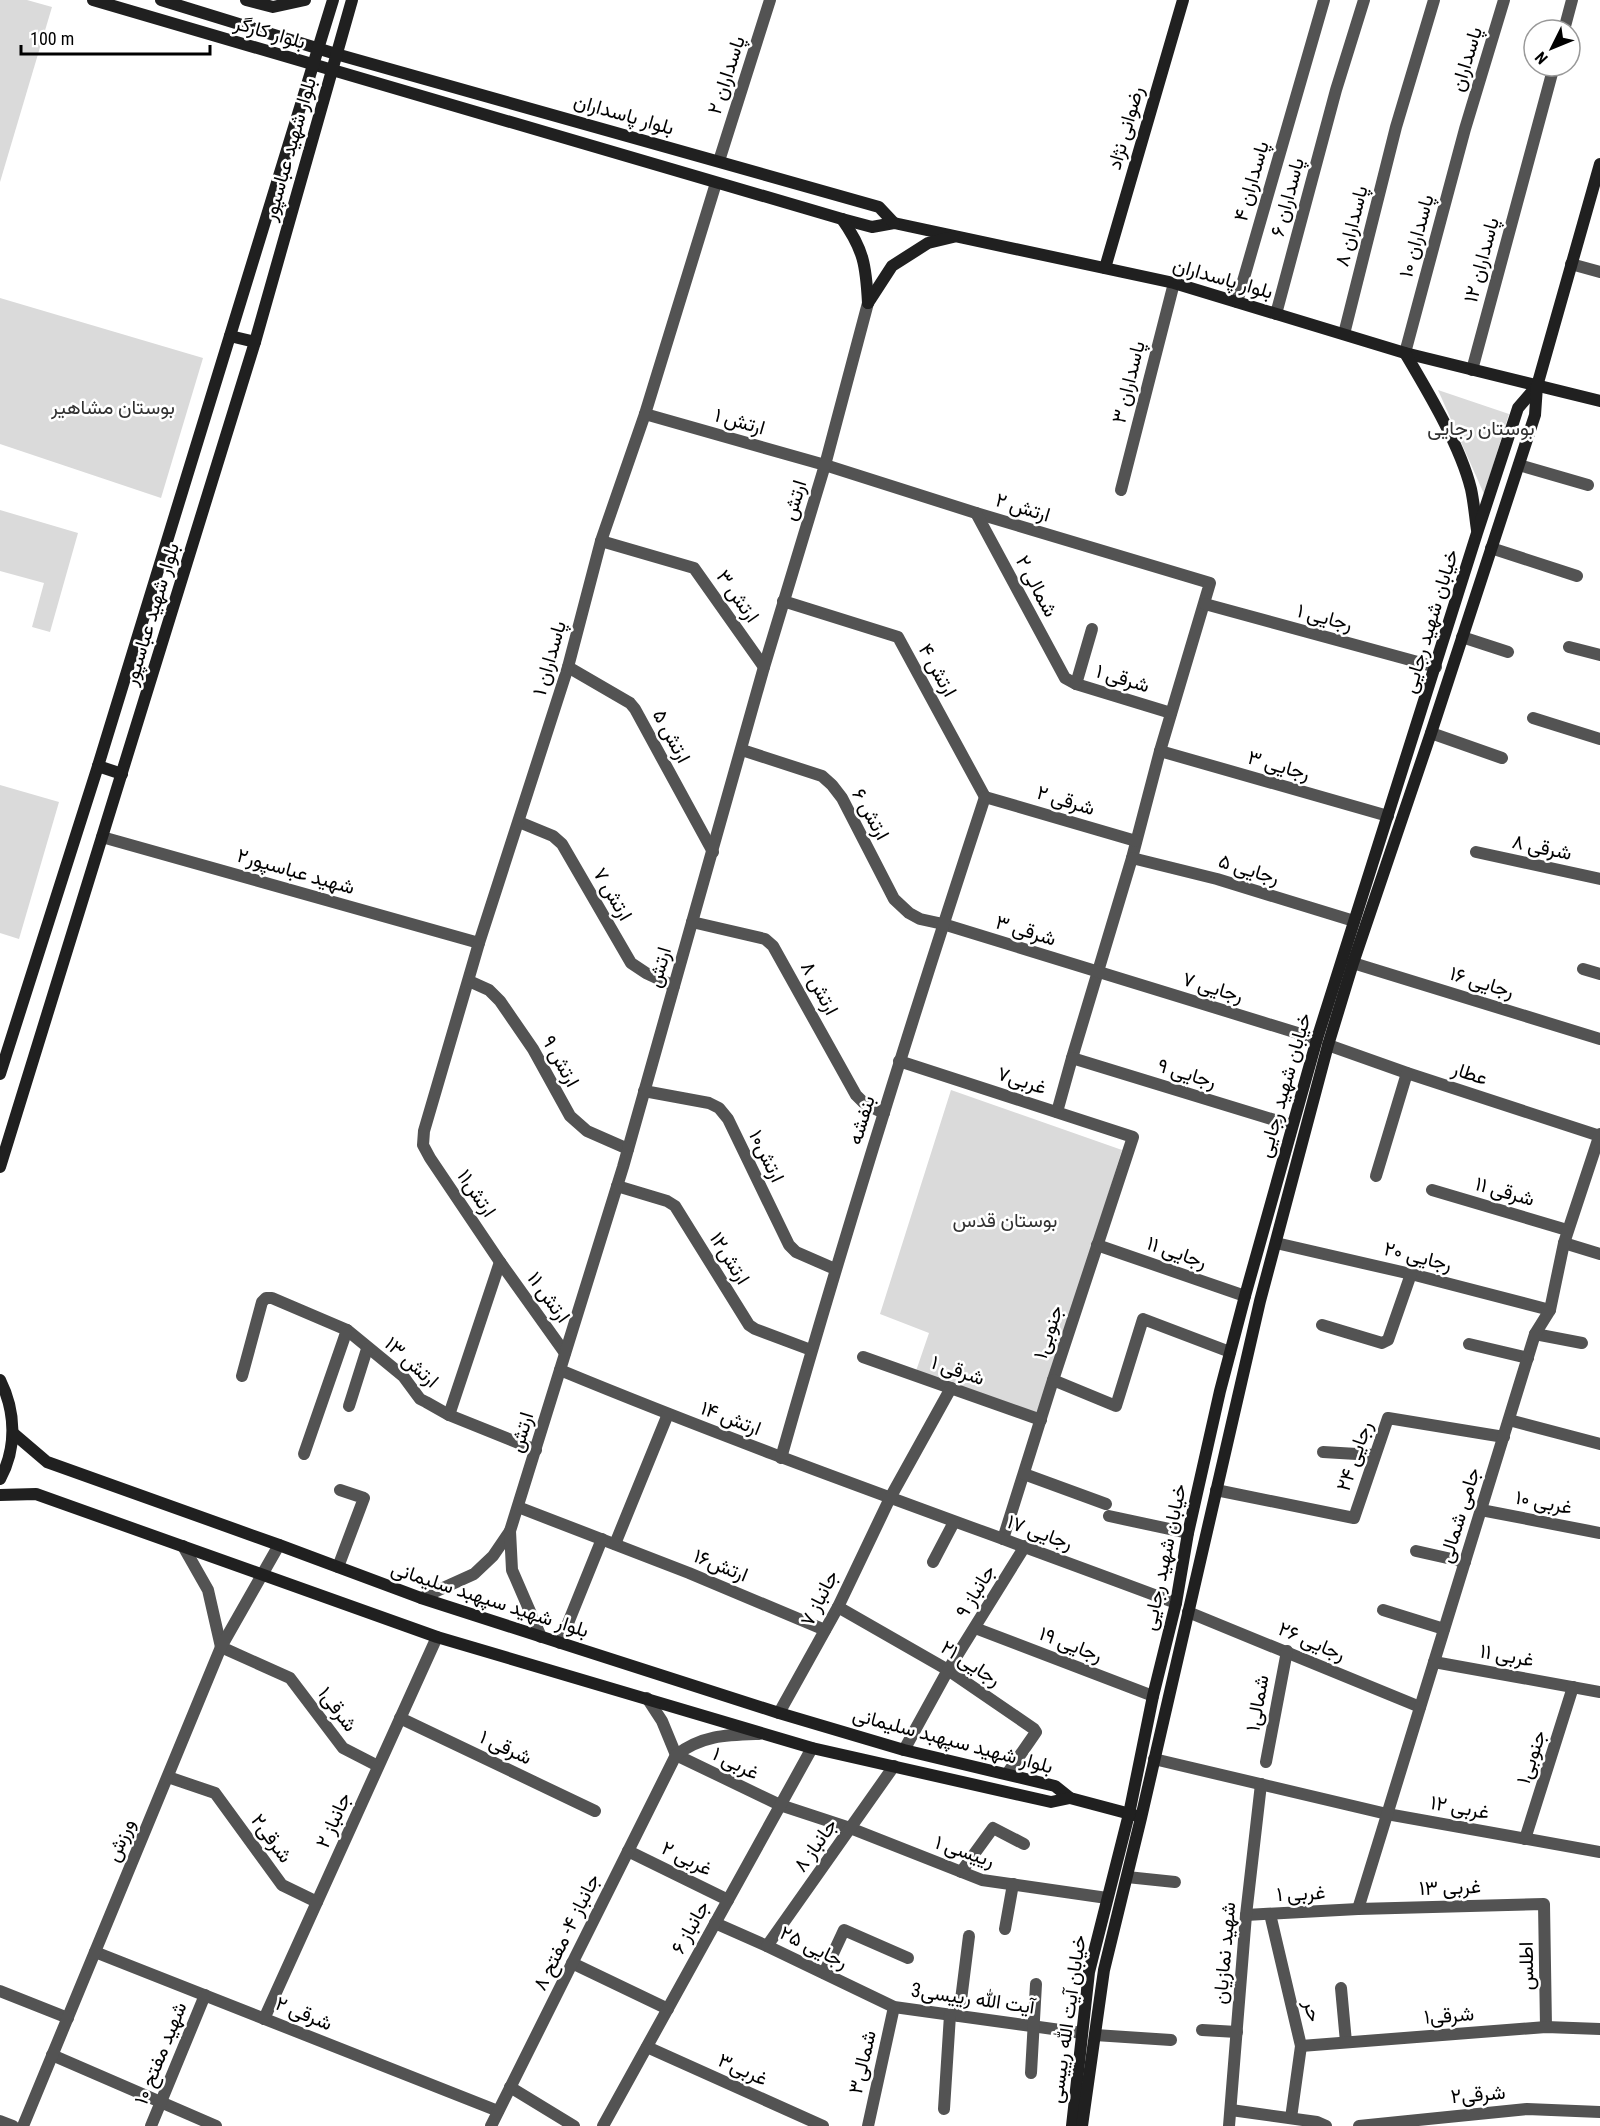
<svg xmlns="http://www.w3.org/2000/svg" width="1600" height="2126" viewBox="0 0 1600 2126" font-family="'Roboto Condensed',Vazirmatn,sans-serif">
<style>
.green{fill:#dadada}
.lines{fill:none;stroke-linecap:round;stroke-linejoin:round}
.minor{stroke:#535353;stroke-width:12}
.tertiary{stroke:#535353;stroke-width:12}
.secondary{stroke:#202020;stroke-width:12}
.labels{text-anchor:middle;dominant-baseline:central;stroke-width:5;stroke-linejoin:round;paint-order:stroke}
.street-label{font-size:20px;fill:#000;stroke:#fff}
.park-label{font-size:20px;fill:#313131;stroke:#fff}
</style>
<rect width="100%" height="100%" fill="#fff"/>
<g class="green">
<path d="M0,0H27L52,7L0,182Z"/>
<path d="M0,298L203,358L161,498L0,444Z"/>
<path d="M1438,390L1509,414L1484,494Z"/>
<path d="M0,510L78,533L50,632L32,627L44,583L0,571Z"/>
<path d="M0,785L59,802L19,939L0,933Z"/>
<path d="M951,1090L1122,1150L1038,1419L916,1371L929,1333L880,1314Z"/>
</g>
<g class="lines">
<g class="minor">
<path d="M1564,30L1572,0"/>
<path d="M719,161L770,0"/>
<path d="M1571,264L1600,272"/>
<path d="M1237,302L1324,0"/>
<path d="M1276,314L1336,90L1364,0"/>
<path d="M1344,334L1396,127L1434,0"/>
<path d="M1405,353L1465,129L1504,0"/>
<path d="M1472,370L1554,66"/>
<path d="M645,414L825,465L976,513L1210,583L1160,751L1132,858L1072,1058L1057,1112"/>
<path d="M1519,465L1588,485"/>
<path d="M1121,490L1174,283"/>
<path d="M976,513L1065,678L1076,684L1171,713"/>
<path d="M601,541L694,568L764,667"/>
<path d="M1491,548L1577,576"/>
<path d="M783,601L898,637L985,797"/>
<path d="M1205,604L1436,667"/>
<path d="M1462,637L1508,652"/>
<path d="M1569,647L1600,655"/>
<path d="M568,667L630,703L635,709L713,852"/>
<path d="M1076,684L1092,629"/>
<path d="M1533,718L1600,739"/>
<path d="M1431,733L1502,758"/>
<path d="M742,750L822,776L832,785L842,798L894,899L909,913L920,919L943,924L1317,1039"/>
<path d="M1160,751L1388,816"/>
<path d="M985,797L1136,841"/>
<path d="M519,822L553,836L562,844L631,963L646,973L674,986"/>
<path d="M102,837L479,943"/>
<path d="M1476,852L1600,879"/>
<path d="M1132,858L1217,879L1354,921"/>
<path d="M692,922L765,939L773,946L856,1095L865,1104L884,1113"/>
<path d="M1353,963L1600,1039"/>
<path d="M1583,969L1600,974"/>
<path d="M469,981L489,990L500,1001L533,1049L570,1116L587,1131L628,1149"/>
<path d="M1328,1045L1407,1073L1600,1136"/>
<path d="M1072,1058L1291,1125"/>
<path d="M899,1061L1133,1137L1053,1380L1003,1539"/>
<path d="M644,1091L709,1103L719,1108L728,1119L789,1245L796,1252L835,1269"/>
<path d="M1376,1176L1407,1073"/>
<path d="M617,1186L667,1201L675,1206L749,1325L755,1329L811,1350"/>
<path d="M1432,1190L1567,1230"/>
<path d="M1276,1243L1411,1274L1550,1310"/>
<path d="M1564,1243L1600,1254"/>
<path d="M1097,1245L1245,1296"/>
<path d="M1322,1325L1382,1343L1388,1340L1411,1274"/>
<path d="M1535,1334L1582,1343"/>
<path d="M1469,1344L1528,1358"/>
<path d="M565,1353L500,1262L430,1158L423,1145L424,1131L479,943L568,667L601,541L645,414L716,183"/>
<path d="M863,1357L1041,1420"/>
<path d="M560,1370C763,1454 971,1526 1176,1603"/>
<path d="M242,1376L262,1302L266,1298H272L347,1330L403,1376L420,1399L426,1402L449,1415L536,1450"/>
<path d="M1053,1380L1116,1406L1143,1319L1230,1352"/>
<path d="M349,1406L367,1349"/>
<path d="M449,1415L500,1262"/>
<path d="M1509,1420L1600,1444"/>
<path d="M1323,1452L1374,1455"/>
<path d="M304,1454L347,1330"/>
<path d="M781,1458C844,1236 913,1016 985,797"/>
<path d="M1024,1474L1106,1504"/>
<path d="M1216,1490L1354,1518L1388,1418L1504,1437"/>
<path d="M518,1507L689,1573L825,1630"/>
<path d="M1481,1510L1600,1533"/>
<path d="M1109,1516L1188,1533"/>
<path d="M615,1544L668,1414"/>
<path d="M1416,1551L1465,1562"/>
<path d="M933,1562L954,1522"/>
<path d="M338,1567L364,1498L340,1490"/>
<path d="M838,1607L948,1670L1034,1729L1036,1732L1034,1735L1007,1774"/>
<path d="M1383,1610L1444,1629"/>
<path d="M1188,1612L1420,1707"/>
<path d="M975,1628L1153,1696"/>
<path d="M560,1643L602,1539"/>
<path d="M221,1647L290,1678L343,1748L378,1766"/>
<path d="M1434,1662L1600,1692"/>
<path d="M647,1698L662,1721L676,1755"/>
<path d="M779,1713L838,1607L890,1498L951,1388"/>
<path d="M400,1718L595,1811"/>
<path d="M904,1750L948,1670L1025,1546"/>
<path d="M676,1755L780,1805L850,1828L982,1880L1107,1898"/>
<path d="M1266,1762L1287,1651"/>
<path d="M168,1777L215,1793L282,1885L317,1902"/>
<path d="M1387,1814L1600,1852"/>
<path d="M1525,1839L1573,1687"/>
<path d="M628,1851L728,1900"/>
<path d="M961,1872L993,1828L1024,1844"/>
<path d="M1127,1877L1175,1882"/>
<path d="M1270,1914L1301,2046L1291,2118"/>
<path d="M1246,1915L1358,1909L1544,1904L1546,2027"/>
<path d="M715,1923L767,1946L894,2007L1082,2033"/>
<path d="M1005,1929L1013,1884"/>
<path d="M767,1946L894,1766"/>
<path d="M95,1952L498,2111"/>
<path d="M572,1963L668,2009"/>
<path d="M824,1973L844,1930L908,1958"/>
<path d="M1341,1988L1346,2042"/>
<path d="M0,1991L68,2018"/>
<path d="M959,2016L969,1936"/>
<path d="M264,2019L437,1637"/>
<path d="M1202,2030L1237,2032"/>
<path d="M1095,2035L1171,2040"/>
<path d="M1301,2046L1546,2027L1600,2029"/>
<path d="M647,2047L823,2126"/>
<path d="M52,2055L216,2126"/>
<path d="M1031,2073L1036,1984"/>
<path d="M510,2087L574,2126"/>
<path d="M944,2109L950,2015"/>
<path d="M1231,2110L1317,2122L1326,2126"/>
<path d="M0,2121L13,2126"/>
<path d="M151,2126L205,1995"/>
<path d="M491,2126L676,1755C703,1735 726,1735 759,1734"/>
<path d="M603,2126L812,1748"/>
<path d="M868,2126L894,2007"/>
<path d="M1229,2126L1246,1915L1261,1784"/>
<path d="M1359,2126L1527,2109L1600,2112"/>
</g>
<g class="tertiary">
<path d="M183,1546L208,1590L221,1647"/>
<path d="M421,1598L474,1574L493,1556L510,1531"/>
<path d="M541,1637L512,1570L510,1531L623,1167L764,667L825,465L868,303"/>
<path d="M1154,1759L1387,1814"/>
<path d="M1358,1909L1535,1334L1550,1310L1564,1243L1600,1134"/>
<path d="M23,2126L221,1647L279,1545"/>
</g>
<g class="secondary">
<path d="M93,0L842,219L872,227L894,223L1174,283L1405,353L1600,401"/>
<path d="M161,0L336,54L879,207L894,223"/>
<path d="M246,0L273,7L305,0"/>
<path d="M842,219C864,250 866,266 868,303"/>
<path d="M1105,268L1183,0"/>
<path d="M868,303L892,266L928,243L953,237"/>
<path d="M230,336L255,342"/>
<path d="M1405,353C1428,392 1460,445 1471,489C1474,503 1475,517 1477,530"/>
<path d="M98,766L122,774"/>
<path d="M0,1074L98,766L333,0"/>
<path d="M0,1167L255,342L352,0"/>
<path d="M0,1380C16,1412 17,1448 0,1479"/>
<path d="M13,1433L47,1462L279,1545L421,1598L779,1713L904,1750L1055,1786L1070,1798L1134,1815"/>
<path d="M0,1495L36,1494L437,1637L812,1748L1051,1802L1070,1798"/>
<path d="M1072,2126L1089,1972L1129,1814L1153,1696L1176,1603L1188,1533L1220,1391L1245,1296L1317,1039L1477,533L1518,408L1537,386"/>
<path d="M1082,2126L1104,1970L1141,1818L1260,1301L1328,1045L1353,963L1431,733L1535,415L1537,386L1600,164"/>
</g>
</g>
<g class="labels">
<g class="street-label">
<text transform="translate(270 32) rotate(16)">بلوار کارگر</text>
<text transform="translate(1466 59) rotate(-73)">پاسداران</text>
<text transform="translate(726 75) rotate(-72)">پاسداران ۲</text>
<text transform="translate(624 114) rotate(16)">بلوار پاسداران</text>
<text transform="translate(1125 128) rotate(-74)">رضوانی نژاد</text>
<text transform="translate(289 149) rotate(-74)">بلوار شهید عباسپور</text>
<text transform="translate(1251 181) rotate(-74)">پاسداران ۴</text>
<text transform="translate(1287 197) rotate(-75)">پاسداران ۶</text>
<text transform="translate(1351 226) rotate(-76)">پاسداران ۸</text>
<text transform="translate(1416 236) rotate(-75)">پاسداران ۱۰</text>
<text transform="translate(1481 260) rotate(-75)">پاسداران ۱۲</text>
<text transform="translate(1223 278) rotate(16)">بلوار پاسداران</text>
<text transform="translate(1128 382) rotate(-76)">پاسداران ۳</text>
<text transform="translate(740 421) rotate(16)">ارتش ۱</text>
<text transform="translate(794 500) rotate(-73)">ارتش</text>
<text transform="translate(1023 507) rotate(17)">ارتش ۲</text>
<text transform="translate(1037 586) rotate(62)">شمالی ۲</text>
<text transform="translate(738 596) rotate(55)">ارتش ۳</text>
<text transform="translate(151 614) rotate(-73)">بلوار شهید عباسپور</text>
<text transform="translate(1325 617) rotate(15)">رجایی ۱</text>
<text transform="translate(1430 621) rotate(-73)">خیابان شهید رجایی</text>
<text transform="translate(549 658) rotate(-74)">پاسداران ۱</text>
<text transform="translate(938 670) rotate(61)">ارتش ۴</text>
<text transform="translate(1123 678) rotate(17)">شرقی ۱</text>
<text transform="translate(672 736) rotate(62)">ارتش ۵</text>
<text transform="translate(1279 765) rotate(16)">رجایی ۳</text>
<text transform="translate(1066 800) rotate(17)">شرقی ۲</text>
<text transform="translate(871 814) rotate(61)">ارتش ۶</text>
<text transform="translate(1542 847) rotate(12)">شرقی ۸</text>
<text transform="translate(1249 869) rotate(17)">رجایی ۵</text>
<text transform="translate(296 871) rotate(16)">شهید عباسپور۲</text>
<text transform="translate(613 894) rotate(60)">ارتش ۷</text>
<text transform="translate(1026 930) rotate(17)">شرقی ۳</text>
<text transform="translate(659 967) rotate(-74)">ارتش</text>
<text transform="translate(1482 982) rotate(17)">رجایی ۱۶</text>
<text transform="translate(1213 987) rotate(17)">رجایی ۷</text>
<text transform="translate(820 988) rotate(62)">ارتش ۸</text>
<text transform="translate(561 1061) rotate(61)">ارتش ۹</text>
<text transform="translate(1187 1073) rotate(17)">رجایی ۹</text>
<text transform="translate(1470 1073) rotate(18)">عطار</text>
<text transform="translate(1022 1080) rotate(18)">غربی۷</text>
<text transform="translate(1284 1085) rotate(-74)">خیابان شهید رجایی</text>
<text transform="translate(861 1120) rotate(-73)">بنفشه</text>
<text transform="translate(767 1156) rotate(64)">ارتش۱۰</text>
<text transform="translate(1505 1191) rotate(16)">شرقی ۱۱</text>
<text transform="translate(477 1193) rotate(56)">ارتش۱۱</text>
<text transform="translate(1177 1252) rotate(19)">رجایی ۱۱</text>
<text transform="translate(1418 1256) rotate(14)">رجایی ۲۰</text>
<text transform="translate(730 1258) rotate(58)">ارتش۱۲</text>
<text transform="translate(549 1297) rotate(54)">ارتش ۱۱</text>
<text transform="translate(1048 1332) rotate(-72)">جنوبی۱</text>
<text transform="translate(412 1362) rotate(42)">ارتش ۱۳</text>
<text transform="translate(958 1370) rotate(19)">شرقی ۱</text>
<text transform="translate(731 1418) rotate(21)">ارتش ۱۴</text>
<text transform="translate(521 1432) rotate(-73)">ارتش</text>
<text transform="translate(1354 1456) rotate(-71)">رجایی ۲۴</text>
<text transform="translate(1544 1502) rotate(11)">غربی ۱۰</text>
<text transform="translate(1459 1515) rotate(-73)">جامی شمالی</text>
<text transform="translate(1040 1532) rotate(20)">رجایی ۱۷</text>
<text transform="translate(1164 1557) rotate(-78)">خیابان شهید رجایی</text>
<text transform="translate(721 1565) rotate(22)">ارتش۱۶</text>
<text transform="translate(975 1591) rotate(-59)">جانباز ۹</text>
<text transform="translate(819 1598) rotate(-63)">جانباز ۷</text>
<text transform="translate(490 1599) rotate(18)">بلوار شهید سپهبد سلیمانی</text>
<text transform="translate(1312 1641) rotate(23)">رجایی ۲۶</text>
<text transform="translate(1071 1644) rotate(21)">رجایی ۱۹</text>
<text transform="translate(1507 1655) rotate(10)">غربی ۱۱</text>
<text transform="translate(971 1663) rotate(33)">رجایی ۲۱</text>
<text transform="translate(1257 1703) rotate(-80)">شمالی۱</text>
<text transform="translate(338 1709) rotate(53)">شرقی۱</text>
<text transform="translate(953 1740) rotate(15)">بلوار شهید سپهبد سلیمانی</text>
<text transform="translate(506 1747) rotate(25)">شرقی ۱</text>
<text transform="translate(1531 1757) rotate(-72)">جنوبی۱</text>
<text transform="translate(736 1763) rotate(26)">غربی ۱</text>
<text transform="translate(1460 1807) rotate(10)">غربی ۱۲</text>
<text transform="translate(333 1820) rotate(-66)">جانباز ۲</text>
<text transform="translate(272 1838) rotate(54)">شرقی۲</text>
<text transform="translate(120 1840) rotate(-67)">ورزش</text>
<text transform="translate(815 1845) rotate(-55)">جانباز ۸</text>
<text transform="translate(965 1851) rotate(19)">رییسی ۱</text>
<text transform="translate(687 1858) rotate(26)">غربی ۲</text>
<text transform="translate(1450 1887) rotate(-2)">غربی ۱۳</text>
<text transform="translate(1301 1893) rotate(-3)">غربی ۱</text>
<text transform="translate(690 1927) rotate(-61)">جانباز ۶</text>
<text transform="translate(566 1932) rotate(-64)">جانباز ۴- مفتح ۸</text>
<text transform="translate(814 1947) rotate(26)">رجایی ۲۵</text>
<text transform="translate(1224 1953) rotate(-85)">شهید نمازیان</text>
<text transform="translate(1526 1966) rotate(-91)">اطلس</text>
<text transform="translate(973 1998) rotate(8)">آیت الله رییسی3</text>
<text transform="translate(1313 2011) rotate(77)">حر</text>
<text transform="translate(304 2013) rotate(22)">شرقی ۲</text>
<text transform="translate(1449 2015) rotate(-4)">شرقی۱</text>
<text transform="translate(1067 2019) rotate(-82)">خیابان آیت الله رییسی</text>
<text transform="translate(160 2053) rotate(-68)">شهید مفتح ۱۰</text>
<text transform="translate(862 2062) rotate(-77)">شمالی۳</text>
<text transform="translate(743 2069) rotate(24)">غربی۳</text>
<text transform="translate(1478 2094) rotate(-5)">شرقی۲</text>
</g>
<g class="park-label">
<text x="113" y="407">بوستان مشاهیر</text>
<text x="1481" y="428">بوستان رجایی</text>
<text x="1005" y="1220">بوستان قدس</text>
</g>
</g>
<g transform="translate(1552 48) rotate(227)"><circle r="28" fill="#ffffff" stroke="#999999" stroke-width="1.5"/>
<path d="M0-4.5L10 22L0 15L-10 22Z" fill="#000000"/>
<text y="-9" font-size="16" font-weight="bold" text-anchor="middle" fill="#000000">N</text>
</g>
<path d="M21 45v9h189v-9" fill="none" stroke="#000000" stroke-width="3"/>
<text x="30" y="45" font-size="18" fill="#000000" stroke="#ffffff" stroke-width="4.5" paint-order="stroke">100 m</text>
</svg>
